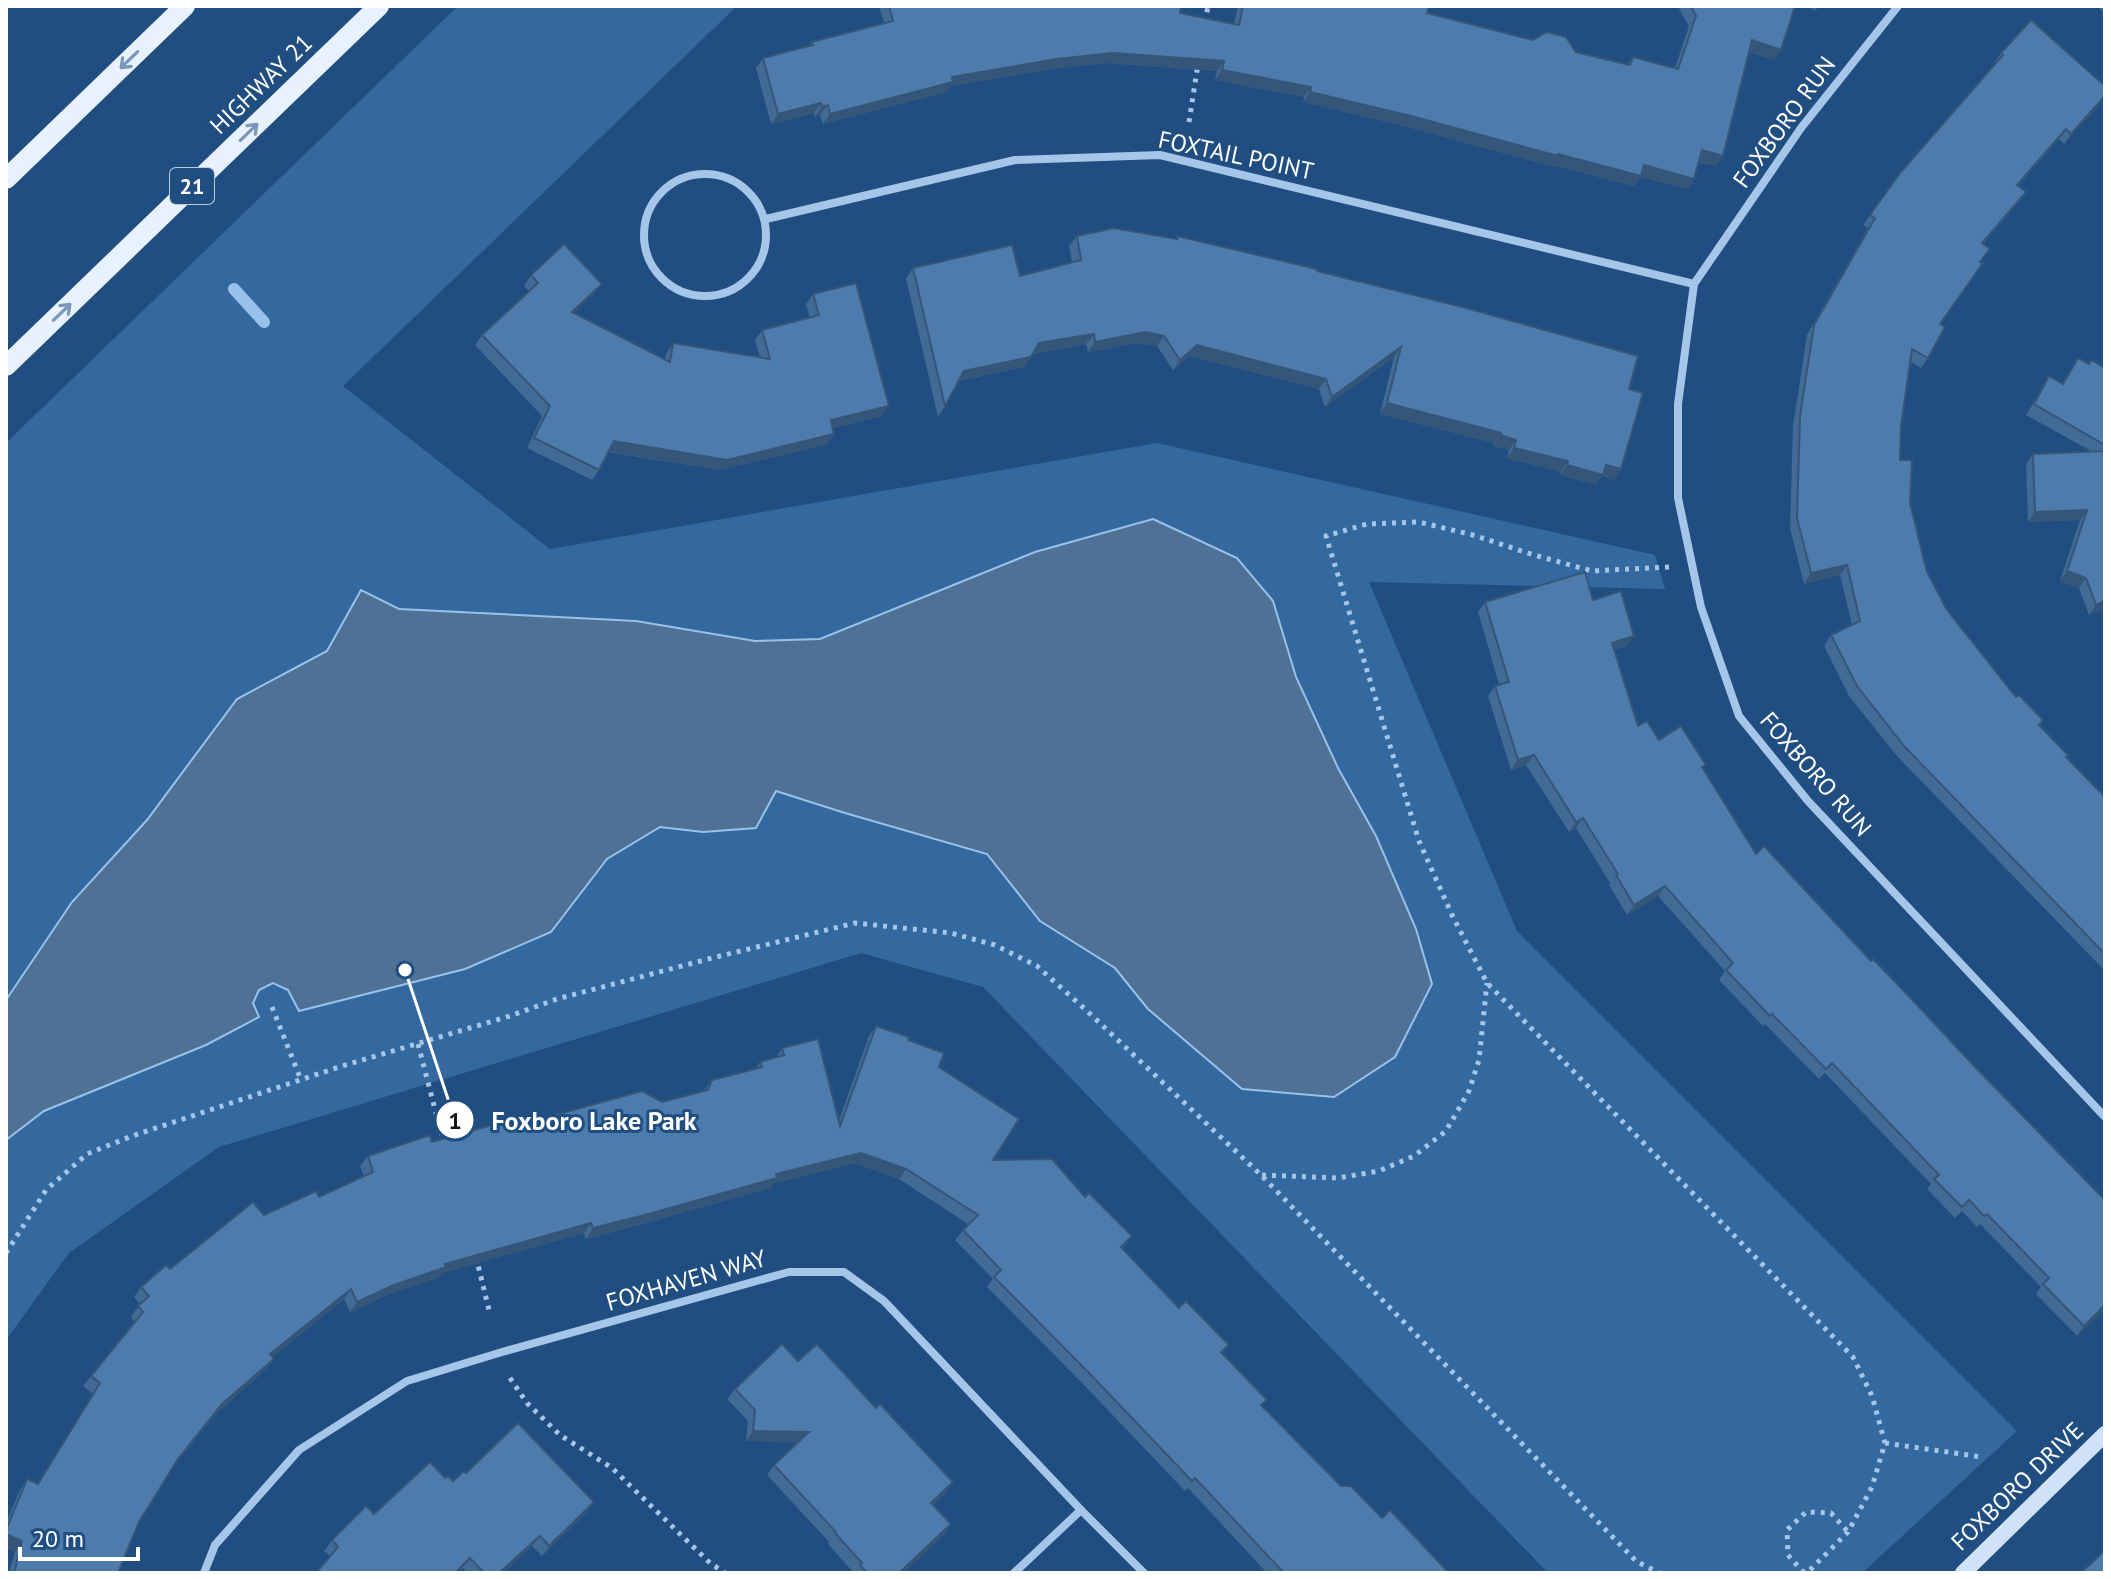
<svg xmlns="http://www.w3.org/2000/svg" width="2111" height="1579" viewBox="0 0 2111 1579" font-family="'PT Sans',sans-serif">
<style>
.green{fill:#33699f}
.water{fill:#4f7196;stroke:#99c2ea;stroke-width:2}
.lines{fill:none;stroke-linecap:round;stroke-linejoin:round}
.stream{stroke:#99c2ea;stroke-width:12}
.path{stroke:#a5c6e8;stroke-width:5;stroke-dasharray:4 6;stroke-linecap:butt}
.street{stroke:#a5c6e8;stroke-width:8}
.secondary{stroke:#d0e2f7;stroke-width:16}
.primary{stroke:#e8f1fe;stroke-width:20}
.wall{fill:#416a94}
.shaded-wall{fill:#355678}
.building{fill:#4c7bac;stroke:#355678;stroke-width:2}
.oneway{stroke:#7a97b9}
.labels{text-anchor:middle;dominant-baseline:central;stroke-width:6;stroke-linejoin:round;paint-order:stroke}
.shield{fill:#204e81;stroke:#bccad9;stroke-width:2}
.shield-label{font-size:22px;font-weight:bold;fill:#fff}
.street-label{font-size:24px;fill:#fff;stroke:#204e81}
.leader{fill:none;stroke:#fff;stroke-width:3}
.callout-dot{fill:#fff;stroke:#204e81;stroke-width:3}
.mark-label{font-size:24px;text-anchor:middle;font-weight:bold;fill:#111}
.callout-label{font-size:26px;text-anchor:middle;font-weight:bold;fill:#fff;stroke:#204e81;stroke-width:6;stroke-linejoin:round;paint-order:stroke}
</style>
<rect width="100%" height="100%" fill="#204e81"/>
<path class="green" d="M458,6H737L343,386L550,549L1157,443L1655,555L1665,589L1369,582L1517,931L2017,1431L1862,1573H1548L983,987L861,953L219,1147L69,1253L6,1340V443Z"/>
<path class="water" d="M1153,519L1237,558L1273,601L1296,677L1338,768L1376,836L1416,929L1432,984L1395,1057L1334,1097L1242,1089L1148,1009L1115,968L1040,921L987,854L845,813L776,791L756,828L703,832L660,827L607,859L551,932L465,969L299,1011L288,990L273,983L259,990L253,1003L259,1017L206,1045L44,1111L6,1140V1000L72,902L147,820L237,699L327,651L361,590L399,609L636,621L755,641L820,639L1035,552Z"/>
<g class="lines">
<path class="stream" d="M234,289L264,322"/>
<g class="path">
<path d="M1205,22L1208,6"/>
<path d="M1189,122L1198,64"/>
<path d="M1669,567L1592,571L1534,555L1473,535L1419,522L1367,524L1326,536L1419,841L1452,915L1487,983L1853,1357L1872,1396L1885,1443L1872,1487L1848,1532L1807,1573"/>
<path d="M272,1007L301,1080"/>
<path d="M418,1044L444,1144"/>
<path d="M1262,1175L1338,1178L1379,1171L1414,1156L1446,1131L1469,1091L1479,1060L1487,983"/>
<path d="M6,1253L46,1190L87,1154L132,1136L339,1067L510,1016L557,999L712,958L855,923L951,933L995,945L1037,966L1087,1011L1261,1175L1636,1561L1659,1573"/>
<path d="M476,1257L490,1314"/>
<path d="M510,1378L527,1403L560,1435L612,1468L710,1563L725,1573"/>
<path d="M1885,1443L1982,1457"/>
<path d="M1804,1573L1788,1555L1787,1530L1806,1512L1831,1513L1848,1532"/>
</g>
<g class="street">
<path d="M1898,6L1801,128L1694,284L1678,404V498L1701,607L1739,716L1808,801L2105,1117"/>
<circle cx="705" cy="235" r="61"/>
<path d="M766,219L1015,160L1160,155L1694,284"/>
<path d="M204,1573L215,1545L299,1450L407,1381L502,1352L789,1272H844L884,1301L1081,1510L1144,1573"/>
<path d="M1014,1573L1081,1510"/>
</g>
<path class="secondary" d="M1963,1573L2105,1434"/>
<g class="primary">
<path d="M6,179L185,6"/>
<path d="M6,366L379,6"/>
</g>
</g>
<g class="wall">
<path d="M879,6H1181L1180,13L1234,24L1238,6H1429L1427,13L1576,52L1627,65L1633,57L1675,68L1689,26L1679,9L1681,6H1795L1781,50L1774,60L1749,52L1716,166L1699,162L1694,179L1687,189L1641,177L1634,186L1552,165L1551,166L1404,126L1303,102L1304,97L1215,80L1217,71L1106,63L1050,69L950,86L946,92L823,124L820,115L814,117V113L771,124L756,68L763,58L808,46L811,42L884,23Z"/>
<path d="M1808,6H1819L1815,11Z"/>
<path d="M2097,6H2105V14Z"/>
<path d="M2001,53L2105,86V98L2064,144L2059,139L2018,186V203L1983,244L1940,324L1928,358L1921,368L1911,362L1901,426L1900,460L1927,572L1947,610L2016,697L2043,720L2040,726L2066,758L2105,797V971L1897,756L1849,696L1824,646L1831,635L1852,625L1840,575L1804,584L1790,528L1793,426L1807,335L1868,228L1863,225L1900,173L1995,64L1994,63Z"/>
<path d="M1077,236L1176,239L1177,236L1317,271L1629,389L1621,469L1614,480L1602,476L1596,485L1560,475L1561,472L1507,458L1509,450L1493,446L1494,443L1380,414L1394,357L1325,407L1319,389L1190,356L1173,370L1157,346L1138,343L1088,352L1086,344L1033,354L1023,367L959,381L945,406L938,417L906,278L913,268L1020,276L1072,262L1069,246Z"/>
<path d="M531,275L594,294L574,313L665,359L666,354L673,343L760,357L755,340L762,330L810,318L806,304L813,294L881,416L833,428L834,434L827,444L720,470L608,452L599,470L592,480L527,448L542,416L475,345L482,335L529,291L524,286Z"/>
<path d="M2078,358L2088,363L2105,368V609L2089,615L2079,588L2060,581L2080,520L2028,522L2026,464L2033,454L2091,451L2026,415L2049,376L2062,383Z"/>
<path d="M1593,600L1627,646L1614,650L1638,726L1703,769L1756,854L1871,961L2105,1200V1309L2077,1336L2036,1294L2041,1287L1980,1224L1977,1227L1962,1211L1955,1218L1927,1189L1931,1184L1825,1073L1819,1079L1765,1024L1763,1026L1719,980L1725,971L1658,896L1627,915L1609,885L1610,883L1576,828L1569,832L1526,765L1511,770L1488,696L1495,686L1499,684L1478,612L1485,602Z"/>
<path d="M876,1026L908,1040L939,1067L993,1160L1085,1197L1132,1236L1122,1249L1179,1308L1229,1345L1222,1354L1262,1406L1341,1486L1449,1573H1267L1188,1488L1185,1491L1084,1385L987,1287L993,1279L955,1240L968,1224L899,1179L854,1163L774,1183L770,1188L638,1225L586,1239L584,1233L442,1273L439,1277L387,1295L350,1312L344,1299L272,1357L274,1359L266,1369L215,1415L174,1465L139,1522L118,1573H9L15,1551L6,1548V1523L20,1490L27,1479L38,1484L93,1394L83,1386L135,1322L131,1317L140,1304L134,1297L141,1287L264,1215L319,1197L364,1176L360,1166L368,1156L537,1120L662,1102L704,1091L712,1080L756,1068L760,1062L776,1058L782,1048L839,1120L869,1036Z"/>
<path d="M798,1361L876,1408L953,1482L946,1493L933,1505L951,1524L944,1534L903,1573H854L828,1544L829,1542L767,1475L774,1465L798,1442L746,1441L748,1421L727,1399L735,1389Z"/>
<path d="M466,1473L587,1512L542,1556L532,1546L503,1573H467L463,1568L458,1573H316L330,1556L324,1551L332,1540L374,1514L445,1478L453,1481Z"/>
</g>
<g class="shaded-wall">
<path d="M1752,40L1781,50L1774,60L1745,50Z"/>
<path d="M1113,53L1224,61L1217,71L1106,63L1050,69L950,86L946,92L823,124L830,114L952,77L1057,59Z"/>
<path d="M1222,70L1311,87L1304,97L1215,80Z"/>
<path d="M1310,92L1411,116L1558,154L1644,165L1694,179L1687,189L1641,177L1634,186L1552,165L1551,166L1404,126L1303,102Z"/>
<path d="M2105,96L2103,101L2064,144L2071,134Z"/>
<path d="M821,103L814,113L771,124L778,114Z"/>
<path d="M828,105L820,115L814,117L822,107Z"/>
<path d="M2066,129L2059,139L2010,195L2017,185Z"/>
<path d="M1702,150L1723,156L1716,166L1695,160Z"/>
<path d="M2026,192L2018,203L1975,253L1982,243Z"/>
<path d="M602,284L594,294L565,322L572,312Z"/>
<path d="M1146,332L1164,336L1157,346L1138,343L1088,352L1095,342Z"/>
<path d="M1094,334L1086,344L1032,354L1039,343Z"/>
<path d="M1197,345L1326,379L1319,389L1190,356L1173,370L1180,360Z"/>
<path d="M1401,347L1394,357L1325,407L1332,397Z"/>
<path d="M1031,357L1023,367L957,381L964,371Z"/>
<path d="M1387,403L1501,433L1494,443L1380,414Z"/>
<path d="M889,406L881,416L824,430L831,420Z"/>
<path d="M834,434L827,444L720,470L606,451L614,441Z"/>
<path d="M1500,435L1516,440L1509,450L1493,446Z"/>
<path d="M1514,448L1568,461L1561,472L1507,458Z"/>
<path d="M1567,465H1606L1621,469L1614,480L1602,476L1596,485L1560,475Z"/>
<path d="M2087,510L2080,520L2028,522L2035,512Z"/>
<path d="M1847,565L1840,575L1804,584L1811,573Z"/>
<path d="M2067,571L2086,578L2079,588L2060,581Z"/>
<path d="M2105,601V609L2089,615L2096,605Z"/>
<path d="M1634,636L1627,646L1605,653L1612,643Z"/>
<path d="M1534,755L1526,765L1511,770L1518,760Z"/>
<path d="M1583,818L1576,828L1569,832L1576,822Z"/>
<path d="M1665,886L1658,896L1627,915L1634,905Z"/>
<path d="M861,1153L906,1169L899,1179L854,1163L774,1183L770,1188L586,1239L593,1228L776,1174Z"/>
<path d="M591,1223L584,1233L442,1273L439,1277L387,1295L350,1312L357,1302L394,1285L445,1264Z"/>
<path d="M351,1289L344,1299L263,1365L270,1354Z"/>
<path d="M2105,1305V1309L2077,1336L2084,1326Z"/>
<path d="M274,1359L266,1369L215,1415L171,1470L222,1404Z"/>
<path d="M753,1431L809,1432L802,1442L746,1441Z"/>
<path d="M953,1482L946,1493L924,1513L931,1503Z"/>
<path d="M594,1502L587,1512L542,1556L549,1546Z"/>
<path d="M951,1524L944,1534L903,1573H899Z"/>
<path d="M6,1534L22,1541L15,1551L6,1548Z"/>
<path d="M540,1536L532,1546L503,1573H499Z"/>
<path d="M470,1558L458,1573H455Z"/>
</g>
<g class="building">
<path d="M889,6H1181L1180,13L1239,25L1243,6H1429L1427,13L1533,40L1547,32L1566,37L1576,52L1630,65L1633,57L1678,69L1696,16L1691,6H1795L1781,50L1752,40L1723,156L1702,150L1694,179L1644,165L1641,176L1558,154V156L1411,116L1310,92L1311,87L1222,70L1224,61L1113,53L1057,59L952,77L953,82L830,114L828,105L822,107L821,103L778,114L763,58L813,45L811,42L893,21Z"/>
<path d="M2031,20L2105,86V96L2071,134L2066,129L2017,185L2026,192L1982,243L1990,249L1980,262L1983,263L1940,324L1945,327L1928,358L1912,349L1901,426L1900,460H1912L1910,503L1927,572L1947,610L2016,697L2019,695L2043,720L2039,725L2068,755L2066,757L2105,797V954L1904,746L1857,686L1831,635L1860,621L1847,565L1811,573L1797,518L1800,416L1814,325L1875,218L1870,215L1900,173L2003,55L2001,53Z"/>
<path d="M1114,228L1177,239V236L1317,269V271L1470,309L1638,356L1629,389L1643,393L1621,469L1606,465L1603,475L1567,465L1568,461L1514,448L1516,440L1500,435L1501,433L1387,403L1401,347L1332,397L1326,379L1197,345L1180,360L1164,336L1146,332L1095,342L1094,334L1039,343L1031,357L964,371L945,406L913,268L1012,245L1020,276L1081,260L1077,236Z"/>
<path d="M564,244L602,284L572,312L670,362L673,343L770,359L762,330L819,315L813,294L856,283L889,406L831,420L834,434L727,460L614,441L599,470L534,438L550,406L482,335L538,283L531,275Z"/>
<path d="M2078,358L2089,364L2091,360L2105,368V445L2034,404L2049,376L2063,384Z"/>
<path d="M2105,451V601L2096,605L2086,578L2067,571L2087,510L2035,512L2033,454Z"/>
<path d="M1585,572L1593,600L1621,591L1634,636L1612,643L1638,726L1647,721L1659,740L1681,726L1706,765L1702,767L1756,854L1764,846L1871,961L1873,959L1904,991L1976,1068L2105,1200V1305L2084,1326L2043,1284L2049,1278L1987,1214L1984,1216L1969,1200L1962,1207L1934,1179L1939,1175L1832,1063L1826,1069L1772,1014L1770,1016L1726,970L1733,963L1665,886L1634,905L1616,875L1618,874L1583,818L1576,822L1534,755L1518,760L1495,686L1509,682L1485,602Z"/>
<path d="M876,1026L909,1037L908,1040L944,1053L939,1067L1019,1119L993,1160L1052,1159L1085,1197L1089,1193L1132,1236L1121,1247L1179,1308L1186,1301L1229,1345L1221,1352L1267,1400L1261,1405L1341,1486H1351L1382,1518L1390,1510L1449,1573H1284L1195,1478L1192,1481L1091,1375L994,1277L1001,1270L963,1230L978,1215L906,1169L861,1153L776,1174L777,1178L645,1215L593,1228L591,1223L445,1264L446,1267L394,1285L357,1302L351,1289L270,1354L274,1359L222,1404L178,1459L139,1522L118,1573H14L22,1541L6,1534V1530L27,1479L38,1484L100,1383L91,1376L143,1312L138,1306L149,1296L141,1287L166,1265L170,1269L253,1202L264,1215L316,1191L319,1197L373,1172L368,1156L430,1135L432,1142L535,1113L537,1120L642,1091L662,1102L708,1090L712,1080L762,1067L760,1062L784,1055L782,1048L818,1039L840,1126Z"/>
<path d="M782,1344L798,1361L817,1344L876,1408L880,1404L953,1482L931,1503L951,1524L899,1573H867L860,1565L862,1563L835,1533L836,1532L774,1465L809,1432L753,1431L755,1410L735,1389Z"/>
<path d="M518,1423L594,1502L549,1546L540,1536L499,1573H484L470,1558L455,1573H316L338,1547L332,1540L366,1506L374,1514L430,1462L445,1478L448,1476L453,1481L464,1471L466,1473Z"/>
<path d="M2105,1550V1573H2081Z"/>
</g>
<defs><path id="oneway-shaft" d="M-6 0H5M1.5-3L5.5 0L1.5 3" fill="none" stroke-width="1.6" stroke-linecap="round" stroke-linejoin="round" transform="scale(2)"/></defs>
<g class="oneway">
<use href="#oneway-shaft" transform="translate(129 60) rotate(136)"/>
<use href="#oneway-shaft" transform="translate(249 132) rotate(-44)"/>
<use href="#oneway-shaft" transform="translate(62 312) rotate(-44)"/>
</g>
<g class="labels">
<rect class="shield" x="170" y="168" width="44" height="36" rx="6"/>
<g class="shield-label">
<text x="192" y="186">21</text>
</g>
<g class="street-label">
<text transform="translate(261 84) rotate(-44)">HIGHWAY 21</text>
<text transform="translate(1784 122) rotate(-54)">FOXBORO RUN</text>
<text transform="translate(1236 155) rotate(12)">FOXTAIL POINT</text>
<text transform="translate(1816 774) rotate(49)">FOXBORO RUN</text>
<text transform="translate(686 1280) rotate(-16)">FOXHAVEN WAY</text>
<text transform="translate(2017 1486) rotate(-44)">FOXBORO DRIVE</text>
</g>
</g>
<path class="leader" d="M405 970L455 1120"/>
<g class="callout-dot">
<circle cx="405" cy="970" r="8"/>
<circle cx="455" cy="1120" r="20"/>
</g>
<g class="mark-label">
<text x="455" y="1129">1</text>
</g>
<g class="callout-label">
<text x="594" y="1130">Foxboro Lake Park</text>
</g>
<rect width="2111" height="1579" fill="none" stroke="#ffffff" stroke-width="16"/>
<path d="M20 1547v12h118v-12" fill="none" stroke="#ffffff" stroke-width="4"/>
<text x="32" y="1547" font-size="24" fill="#ffffff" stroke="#204e81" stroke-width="6" paint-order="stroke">20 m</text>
</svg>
